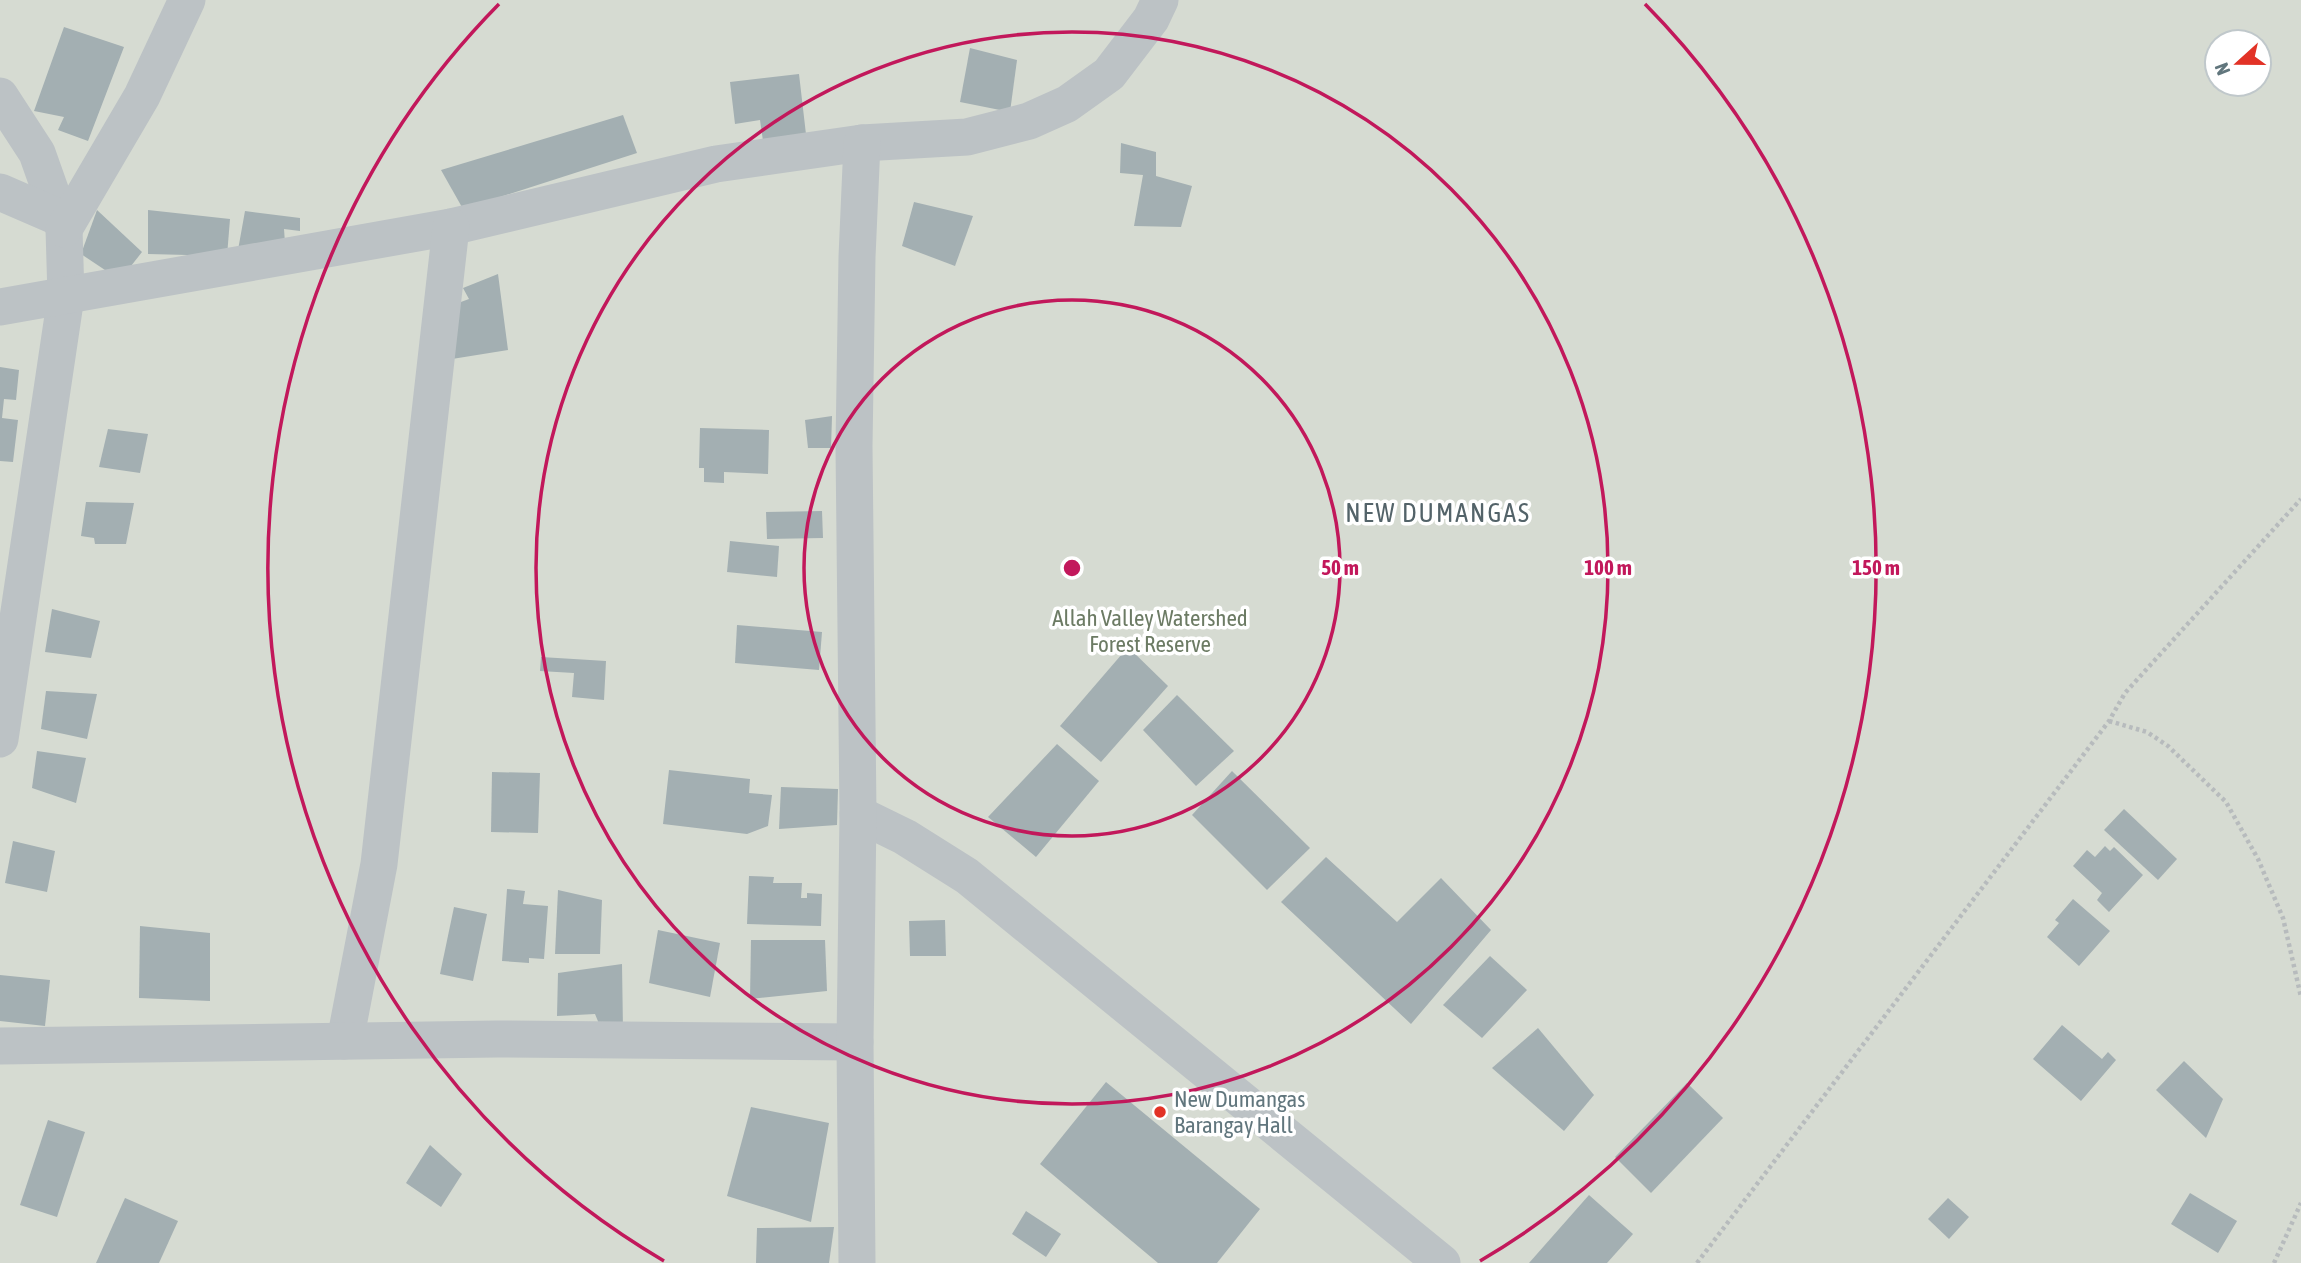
<svg xmlns="http://www.w3.org/2000/svg" width="2301" height="1263" viewBox="0 0 2301 1263" font-family="'Asap Condensed',sans-serif">
<style>
.green{fill:#d6dbd2;fill-rule:evenodd}
.building{fill:#a3afb2}
.lines{fill:none;stroke-linecap:round;stroke-linejoin:round}
.path{stroke:#b7bbbd;stroke-width:4.5;stroke-dasharray:3.5 3.5;stroke-linecap:butt}
.minor{stroke:#bcc2c5;stroke-width:37}
.ring{fill:none;stroke:#c2185b;stroke-width:3.5}
.poi-dot{fill:#e23226;stroke:#fff;stroke-width:2.5}
.labels{text-anchor:middle;dominant-baseline:central;stroke-width:7;stroke-linejoin:round;paint-order:stroke}
.park-label{font-size:23px;fill:#6c7b64;stroke:#fff}
.poi-label{font-size:23px;fill:#61767d;stroke:#fff;text-anchor:start}
.quarter-label{font-size:26px;letter-spacing:2px;fill:#536369;stroke:#fff}
.centre{fill:#c2185b;stroke:#fff;stroke-width:3.5}
.ring-label{font-size:21px;text-anchor:middle;font-weight:bold;fill:#c2185b;stroke:#fff;stroke-width:7;stroke-linejoin:round;paint-order:stroke}
</style>
<rect width="100%" height="100%" fill="#f6f5f2"/>
<path class="green" d="M0,0H2301V1263H0ZM2217,42H2259V84H2217Z"/>
<g class="building">
<path d="M64,27L124,47L88,141L58,130L64,117L34,111Z"/>
<path d="M970,48L1017,60L1010,112L960,102Z"/>
<path d="M799,74L807,143L764,148L760,120L735,124L730,82Z"/>
<path d="M623,115L637,153L463,209L441,170Z"/>
<path d="M1121,143L1156,152V176L1192,186L1181,227L1134,226L1143,175L1120,173Z"/>
<path d="M914,202L973,216L955,266L902,246Z"/>
<path d="M97,210L142,252L120,280L81,254Z"/>
<path d="M148,210L230,219L227,256L148,254Z"/>
<path d="M245,211L300,218V231L284,229L285,243L238,250Z"/>
<path d="M498,274L508,350L452,359L442,309L469,299L463,288Z"/>
<path d="M0,367L19,370L16,400L4,399L2,418L18,420L13,462L0,461Z"/>
<path d="M832,416L831,448H808L805,420Z"/>
<path d="M700,428L769,430L768,474L724,472V483L704,482V468H699Z"/>
<path d="M108,429L148,434L140,473L99,467Z"/>
<path d="M86,502L134,503L126,544H95L94,538L81,536Z"/>
<path d="M822,511L823,538L767,539L766,512Z"/>
<path d="M730,541L779,546L777,577L727,572Z"/>
<path d="M52,609L100,621L91,658L45,652Z"/>
<path d="M737,625L822,632L819,670L735,663Z"/>
<path d="M1128,647L1168,686L1101,762L1060,726Z"/>
<path d="M541,657L606,661L604,700L572,697L574,673L540,671Z"/>
<path d="M46,691L97,694L87,739L41,729Z"/>
<path d="M1177,695L1234,751L1196,786L1143,730Z"/>
<path d="M1057,744L1099,781L1036,857L988,817Z"/>
<path d="M37,751L86,758L76,803L32,788Z"/>
<path d="M669,770L750,779L749,793L772,795L768,826L747,834L663,824Z"/>
<path d="M1232,771L1310,848L1267,890L1192,815Z"/>
<path d="M492,772L540,773L538,833L491,832Z"/>
<path d="M781,787L838,789L837,825L779,829Z"/>
<path d="M2124,809L2177,859L2158,880L2104,830Z"/>
<path d="M13,841L55,851L47,892L5,883Z"/>
<path d="M2105,846L2110,851L2114,847L2143,875L2109,912L2097,900L2102,893L2073,866L2087,850L2095,857Z"/>
<path d="M1326,857L1397,922L1441,878L1491,930L1411,1024L1281,902Z"/>
<path d="M749,876L774,877L773,883H802L801,898H807V893L822,894L821,926L747,924Z"/>
<path d="M507,889L525,891L523,904L548,906L544,959L529,958V963L502,961Z"/>
<path d="M558,890L602,900L600,954H555Z"/>
<path d="M2073,899L2110,931L2079,966L2047,937L2059,923L2055,920Z"/>
<path d="M454,907L487,914L473,981L440,974Z"/>
<path d="M945,920L946,956H910L909,921Z"/>
<path d="M140,926L210,933V1001L139,998Z"/>
<path d="M658,930L720,943L710,997L649,983Z"/>
<path d="M751,940H825L827,991L750,999Z"/>
<path d="M1490,956L1527,990L1482,1038L1443,1005Z"/>
<path d="M622,964L623,1030L602,1031L595,1014L557,1016L558,973Z"/>
<path d="M0,975L50,980L45,1026L0,1021Z"/>
<path d="M2062,1025L2102,1059L2108,1052L2116,1060L2081,1101L2033,1059Z"/>
<path d="M1538,1028L1594,1095L1564,1131L1492,1068Z"/>
<path d="M2184,1061L2223,1099L2206,1138L2156,1090Z"/>
<path d="M1106,1082L1260,1209L1217,1263H1158L1040,1164Z"/>
<path d="M1687,1083L1723,1118L1651,1193L1615,1157Z"/>
<path d="M751,1107L829,1123L811,1222L727,1196Z"/>
<path d="M48,1120L85,1132L57,1217L20,1205Z"/>
<path d="M430,1145L462,1174L441,1207L406,1183Z"/>
<path d="M2190,1193L2237,1221L2218,1253L2171,1224Z"/>
<path d="M1589,1195L1633,1234L1607,1263H1529Z"/>
<path d="M125,1198L178,1221L159,1263H96Z"/>
<path d="M1948,1198L1969,1217L1949,1239L1928,1219Z"/>
<path d="M1026,1211L1061,1234L1046,1257L1012,1234Z"/>
<path d="M834,1227L829,1263H756L757,1228Z"/>
</g>
<g class="lines">
<g class="path">
<path d="M2109,721L2147,732L2168,746L2226,802L2258,859L2283,918L2301,997"/>
<path d="M1697,1263L2109,721L2125,693L2301,499"/>
<path d="M2274,1263L2301,1203"/>
</g>
<g class="minor">
<path d="M0,96L37,153L60,218L64,229L66,296L0,739"/>
<path d="M0,192L60,218"/>
<path d="M64,229L142,96L187,0"/>
<path d="M0,307L451,227L716,164L862,143L967,137L1029,121L1067,104L1109,74L1151,19L1160,0"/>
<path d="M858,814L905,837L967,876L1442,1263"/>
<path d="M345,1041L379,864L451,227"/>
<path d="M0,1046L497,1039L855,1042"/>
<path d="M857,1263L855,1042L858,814L854,446L857,257L862,143"/>
</g>
</g>
<g class="ring">
<circle cx="1072" cy="568" r="268"/>
<circle cx="1072" cy="568" r="536"/>
<path d="M664 1261A804 804 0 0 1 499 4M1645 4A804 804 0 0 1 1480 1261"/>
</g>
<circle class="poi-dot" cx="1160" cy="1112" r="7"/>
<g class="labels">
<g class="park-label">
<text x="1150" y="618">Allah Valley Watershed<tspan x="1150" dy="26">Forest Reserve</tspan></text>
</g>
<g class="poi-label">
<text x="1174" y="1099">New Dumangas<tspan x="1174" dy="26">Barangay Hall</tspan></text>
</g>
<g class="quarter-label">
<text x="1438" y="513">NEW DUMANGAS</text>
</g>
</g>
<circle cx="1072" cy="568" r="10" class="centre"/>
<g class="ring-label">
<text x="1340" y="575">50 m</text>
<text x="1608" y="575">100 m</text>
<text x="1876" y="575">150 m</text>
</g>
<g transform="translate(2238 63) rotate(249)"><circle r="33" fill="#ffffff" stroke="#c0c8cb" stroke-width="2"/>
<path d="M0-5L12 26L0 18L-12 26Z" fill="#e23226"/>
<text y="-10" font-size="19" font-weight="bold" text-anchor="middle" fill="#61767d">N</text>
</g>
</svg>
